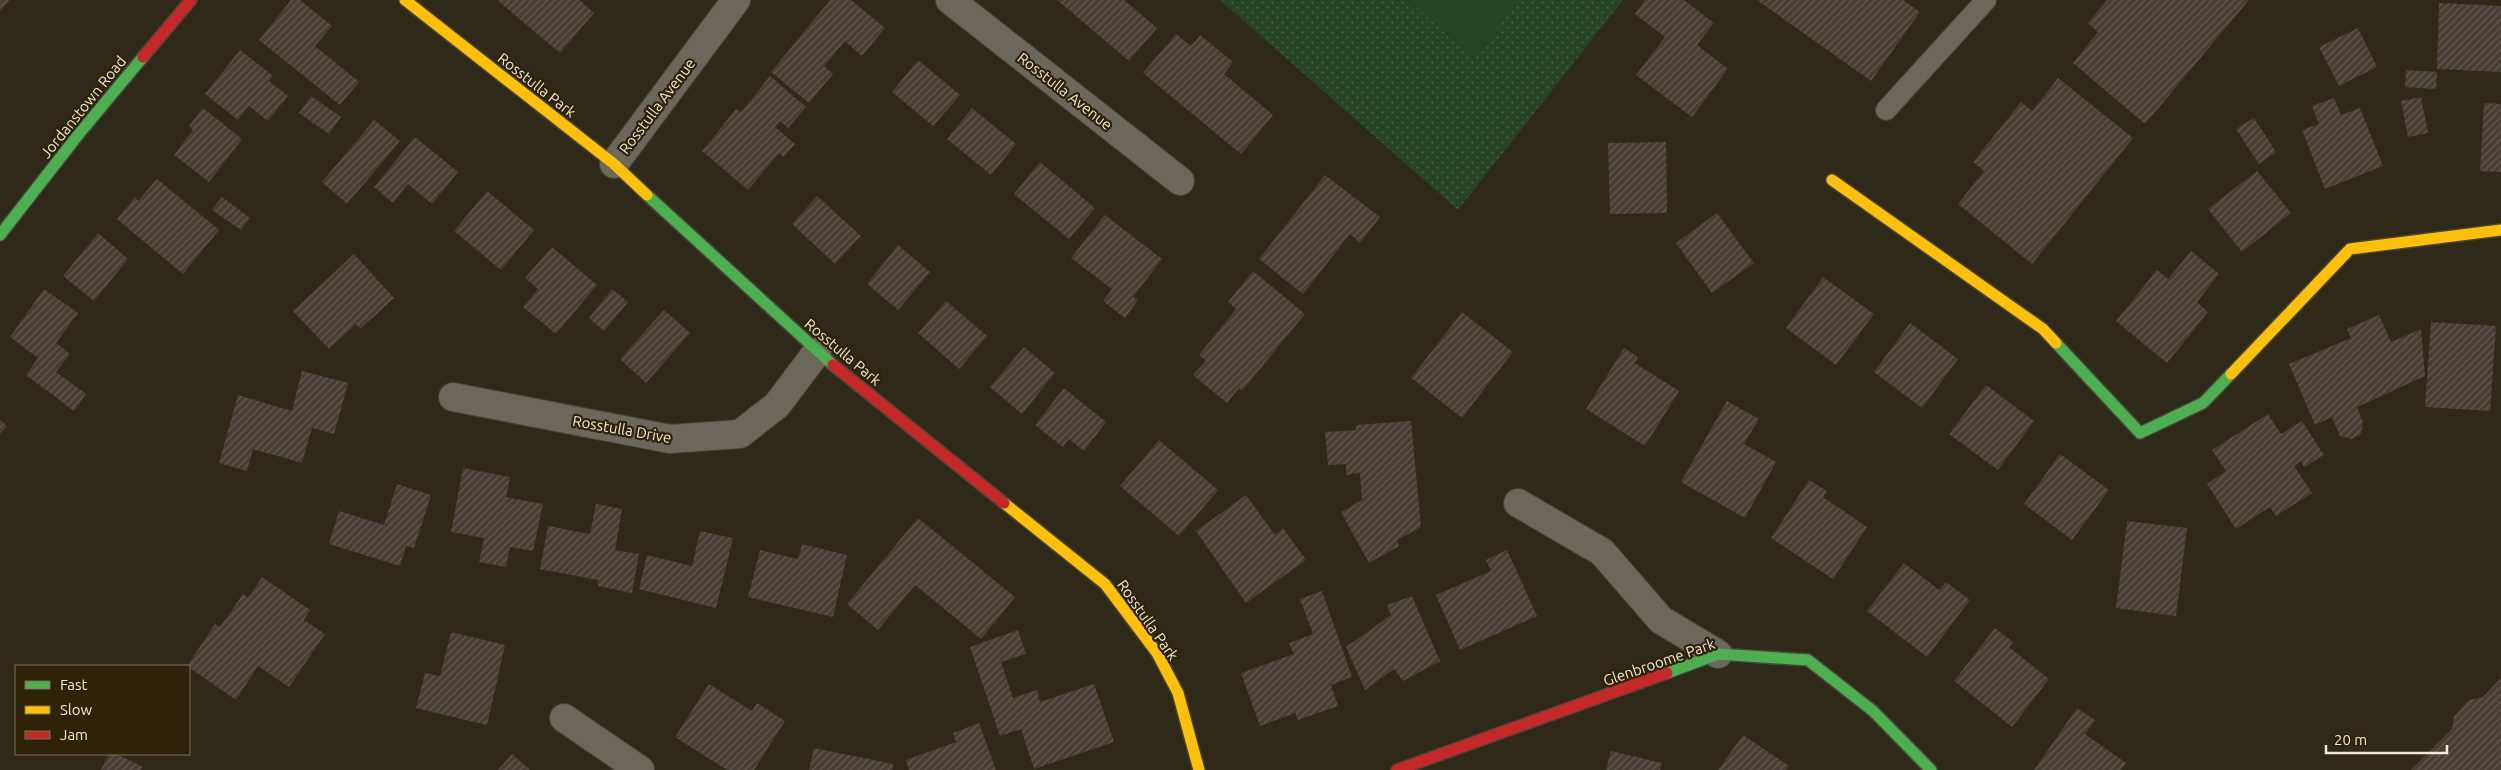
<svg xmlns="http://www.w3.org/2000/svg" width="2501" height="770" viewBox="0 0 2501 770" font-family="Ubuntu,sans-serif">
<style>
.grass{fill:url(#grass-dots)}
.pitch{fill:#254421}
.building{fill:url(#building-hatch)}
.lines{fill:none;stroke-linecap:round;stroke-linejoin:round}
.lane-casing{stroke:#4a4539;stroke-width:22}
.street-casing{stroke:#4a4539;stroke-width:30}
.fast-casing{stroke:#4a4539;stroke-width:14}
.slow-casing{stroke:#4a4539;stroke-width:14}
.jam-casing{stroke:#4a4539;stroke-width:14}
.lane{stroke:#6c675c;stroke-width:20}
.street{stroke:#6c675c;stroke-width:28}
.fast{stroke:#4caf50;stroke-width:11}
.slow{stroke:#ffc107;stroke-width:11}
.jam{stroke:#c62828;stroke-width:11}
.labels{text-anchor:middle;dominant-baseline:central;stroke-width:4.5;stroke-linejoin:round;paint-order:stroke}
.street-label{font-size:15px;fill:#f0e9d8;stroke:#2e2306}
</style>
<defs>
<pattern id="grass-dots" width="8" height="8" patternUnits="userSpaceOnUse" patternTransform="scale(1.25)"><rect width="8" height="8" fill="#254421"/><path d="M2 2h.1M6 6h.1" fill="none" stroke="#455f40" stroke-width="1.8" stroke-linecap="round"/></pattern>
<pattern id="building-hatch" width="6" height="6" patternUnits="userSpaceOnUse" patternTransform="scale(1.25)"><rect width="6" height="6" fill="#463e34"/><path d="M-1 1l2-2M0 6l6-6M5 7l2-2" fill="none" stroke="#615a51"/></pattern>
</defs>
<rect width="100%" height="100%" fill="#2f291a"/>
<path class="grass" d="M1220,0H1408L1474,56L1520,0H1623L1458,210Z"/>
<path class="pitch" d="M1408,0H1520L1474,56Z"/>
<g class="building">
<path d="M0,0H10L0,11Z"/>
<path d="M291,0H300L332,26L315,46L359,82L340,105L259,40Z"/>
<path d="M497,0H580L594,13L560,53Z"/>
<path d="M830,0H851L885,28L862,56L845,41L824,66L833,74L809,103L771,72Z"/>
<path d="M1057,0H1124L1157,28L1129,61Z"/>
<path d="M1645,0H1684L1714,23L1697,45L1728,69L1692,117L1636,75L1665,37L1635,14Z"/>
<path d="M1757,0H1903L1920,12L1871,81Z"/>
<path d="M2107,0H2249L2145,124L2073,63L2098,32L2088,23Z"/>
<path d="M2439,3L2501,6V72L2437,69Z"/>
<path d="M2358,28L2377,67L2339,86L2319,47Z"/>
<path d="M1176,34L1191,46L1200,35L1233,62L1224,74L1273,115L1241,154L1143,73Z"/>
<path d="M240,50L273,76L269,81L288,96L268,121L249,106L238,120L205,94Z"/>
<path d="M918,60L960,95L933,126L892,92Z"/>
<path d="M2406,70L2437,72L2436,89L2405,87Z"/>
<path d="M770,76L806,107L788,128L780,121L775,127L795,144L784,157L779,153L748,190L702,151L736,109L741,112Z"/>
<path d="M2058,78L2133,138L2032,264L1958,204L1984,171L1973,162L2021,102L2032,111Z"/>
<path d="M311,96L341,117L329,134L299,113Z"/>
<path d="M2421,97L2428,133L2408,137L2401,101Z"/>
<path d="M2334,98L2341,115L2360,108L2383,166L2325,189L2302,130L2319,124L2312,106Z"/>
<path d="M2484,103L2501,104V172L2480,171Z"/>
<path d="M203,108L242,139L209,182L174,155L193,130L189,126Z"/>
<path d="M972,108L1016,144L991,175L947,139Z"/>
<path d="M2254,118L2276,152L2259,164L2236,129Z"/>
<path d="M374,120L400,141L347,204L322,182Z"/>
<path d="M415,137L458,172L432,204L408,184L393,203L374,187Z"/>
<path d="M1666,142L1667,213L1610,214L1608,143Z"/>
<path d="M1040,162L1095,208L1069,239L1014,194Z"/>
<path d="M2257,171L2291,213L2242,252L2208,209Z"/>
<path d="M1325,175L1380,217L1360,243L1350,234L1303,294L1259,259Z"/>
<path d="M157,179L219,230L183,274L117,219L135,197L138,201Z"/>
<path d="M487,191L534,230L501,270L454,231Z"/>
<path d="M817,196L861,236L835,264L792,224Z"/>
<path d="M222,197L250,218L241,230L212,210Z"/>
<path d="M1717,213L1754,263L1712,293L1676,243Z"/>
<path d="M1105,215L1162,259L1133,297L1138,300L1125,318L1103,301L1112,289L1071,258Z"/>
<path d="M98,233L128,259L94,301L63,276Z"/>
<path d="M898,245L930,272L898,310L867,284Z"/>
<path d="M552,247L597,285L556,334L523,307L538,289L525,278Z"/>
<path d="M2191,251L2219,274L2197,302L2208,312L2167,363L2116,321L2157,270L2168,279Z"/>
<path d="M354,254L394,298L360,329L356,324L329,349L293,311Z"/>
<path d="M1253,271L1305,314L1242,391L1239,388L1227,403L1193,375L1206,361L1199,355L1236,309L1228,302Z"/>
<path d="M1823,277L1874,314L1836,365L1786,328Z"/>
<path d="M44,289L78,313L56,343L70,354L56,372L86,394L74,411L26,375L38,358L10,337Z"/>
<path d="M612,289L628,302L604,331L589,318Z"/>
<path d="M946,301L987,336L959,369L918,333Z"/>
<path d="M664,310L690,333L646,383L620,359Z"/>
<path d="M1462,312L1513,352L1462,418L1411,378Z"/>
<path d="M2379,315L2391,342L2421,329L2425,376L2357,407L2363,422L2361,434L2352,439L2340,436L2332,417L2315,425L2289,364L2351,338L2347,329Z"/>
<path d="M2431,322L2496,326L2490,411L2425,407Z"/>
<path d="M1910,323L1958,359L1922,408L1874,372Z"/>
<path d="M1024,347L1055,373L1022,414L990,387Z"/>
<path d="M1624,348L1638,357L1635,363L1679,391L1645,446L1586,409Z"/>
<path d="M302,371L348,383L334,434L312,428L302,463L253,449L247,471L219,463L238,395L292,411Z"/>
<path d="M1986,385L2034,421L1998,470L1949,434Z"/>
<path d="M1064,388L1106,422L1084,451L1069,439L1063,447L1035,425Z"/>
<path d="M1727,401L1759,419L1744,444L1776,462L1745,518L1681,482Z"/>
<path d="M2268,414L2281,434L2302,421L2324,455L2304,467L2301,461L2294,466L2312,493L2276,516L2270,507L2236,529L2207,484L2226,471L2212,450Z"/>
<path d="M0,420L7,426L0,434Z"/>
<path d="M1411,421L1421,527L1397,540L1399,546L1369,563L1341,512L1362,500L1360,473L1346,475V464L1328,465L1325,432L1356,430V425Z"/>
<path d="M1159,440L1218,490L1179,536L1120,486Z"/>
<path d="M2060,454L2109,490L2072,540L2024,504Z"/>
<path d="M463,468L510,477L506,497L543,504L533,551L510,547L506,567L479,562L484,538L451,532Z"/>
<path d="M1809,480L1827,491L1823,497L1867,527L1833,579L1771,538Z"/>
<path d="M397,484L431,495L414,548L406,546L400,566L329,544L339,511L384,525Z"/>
<path d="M1246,495L1275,535L1283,528L1306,560L1246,603L1196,531Z"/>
<path d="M596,504L622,509L615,550L639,554L632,593L598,586V580L540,569L548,526L590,534Z"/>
<path d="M918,518L1015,597L981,639L915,585L878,630L847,604Z"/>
<path d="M2127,521L2187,528L2176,616L2116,608Z"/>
<path d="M700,531L733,538L716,608L639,589L647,555L692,566Z"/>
<path d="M802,544L847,555L833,617L748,597L760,550L798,559Z"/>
<path d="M1507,550L1537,616L1460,650L1436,595L1491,571L1486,560Z"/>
<path d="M1904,563L1939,590L1946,582L1970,600L1927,657L1867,611Z"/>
<path d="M262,577L310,610L304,620L325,634L289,687L258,666L236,700L187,666L215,624L220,627L243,594L248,598Z"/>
<path d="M1322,591L1352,677L1331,685L1338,706L1298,720L1295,713L1260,726L1241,673L1294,654L1289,643L1313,634L1300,599Z"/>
<path d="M1412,596L1440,661L1403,681L1394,669L1365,690L1346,647L1391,615L1387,605Z"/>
<path d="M1995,628L2013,642L2009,647L2049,679L2012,727L1954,681Z"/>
<path d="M1018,630L1026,654L1001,662L1013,698L1037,690L1040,702L1094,684L1114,742L1034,769L1021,729L1000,736L970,647Z"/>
<path d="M451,632L505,645L487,725L416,708L425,673L440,676Z"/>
<path d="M2501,678V770H2411L2452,729L2454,716L2469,700L2483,697Z"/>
<path d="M709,684L752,711L757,703L785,721L754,770H727L675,737Z"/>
<path d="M2077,708L2095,720L2085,734L2126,763L2121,770H2034Z"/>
<path d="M979,723L996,770H909L906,760L956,742L953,733Z"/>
<path d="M1743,735L1789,766L1786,770H1718Z"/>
<path d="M814,748L893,764L892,770H809Z"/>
<path d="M1611,751L1662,763L1660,770H1606Z"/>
<path d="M109,754H116L143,767L141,770H101Z"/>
<path d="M512,754L530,770H498Z"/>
</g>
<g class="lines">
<defs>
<path id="lane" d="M1886,110L1986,0"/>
<g id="street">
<path d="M950,0L1180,181"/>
<path d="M614,164L736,0"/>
<path d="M453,397L670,439L740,434L777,405L817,352"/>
<path d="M1518,503L1602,552L1661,620L1718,654"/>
<path d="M564,718L640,770"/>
</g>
<g id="fast">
<path d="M647,195L833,365"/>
<path d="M0,235L78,135L143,57"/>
<path d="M2056,343L2140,433L2203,403L2231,374"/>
<path d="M1667,673L1718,654L1808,660L1873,711L1931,770"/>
</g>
<g id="slow">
<path d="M405,0L614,164L647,195"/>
<path d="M1832,180L2043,329L2056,343"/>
<path d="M2231,374L2350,249L2501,230"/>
<path d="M1004,503L1105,584L1157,653L1178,693L1199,770"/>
</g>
<g id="jam">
<path d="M143,57L191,0"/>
<path d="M833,365L1004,503"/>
<path d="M1397,770L1667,673"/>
</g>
</defs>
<use href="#lane" class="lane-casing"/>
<use href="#street" class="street-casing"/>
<use href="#fast" class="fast-casing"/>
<use href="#slow" class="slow-casing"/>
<use href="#jam" class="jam-casing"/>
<use href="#lane" class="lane"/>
<use href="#street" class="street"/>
<use href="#fast" class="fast"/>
<use href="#slow" class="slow"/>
<use href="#jam" class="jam"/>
</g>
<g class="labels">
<g class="street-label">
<text transform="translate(537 85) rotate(38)">Rosstulla Park</text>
<text transform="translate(1065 91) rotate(38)">Rosstulla Avenue</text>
<text transform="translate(657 106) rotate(-53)">Rosstulla Avenue</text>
<text transform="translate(83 107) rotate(-51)">Jordanstown Road</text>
<text transform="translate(843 352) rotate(40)">Rosstulla Park</text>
<text transform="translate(622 429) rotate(10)">Rosstulla Drive</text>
<text transform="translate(1148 620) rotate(55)">Rosstulla Park</text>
<text transform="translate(1659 662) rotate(-19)">Glenbroome Park</text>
</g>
</g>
<rect x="15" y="665" width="175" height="90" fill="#2e2306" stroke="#7c725a"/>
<rect x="25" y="681" width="25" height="8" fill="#4caf50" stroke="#7c725a"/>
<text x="60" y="690" font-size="15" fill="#f0e9d8">Fast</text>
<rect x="25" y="706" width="25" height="8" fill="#ffc107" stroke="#7c725a"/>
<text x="60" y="715" font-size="15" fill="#f0e9d8">Slow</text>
<rect x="25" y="731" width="25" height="8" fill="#c62828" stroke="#7c725a"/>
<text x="60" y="740" font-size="15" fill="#f0e9d8">Jam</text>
<path d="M2326 745v8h121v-8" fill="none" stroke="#f0e9d8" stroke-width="2.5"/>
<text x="2334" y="745" font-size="15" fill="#f0e9d8" stroke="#2e2306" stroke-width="4" paint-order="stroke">20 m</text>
</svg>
